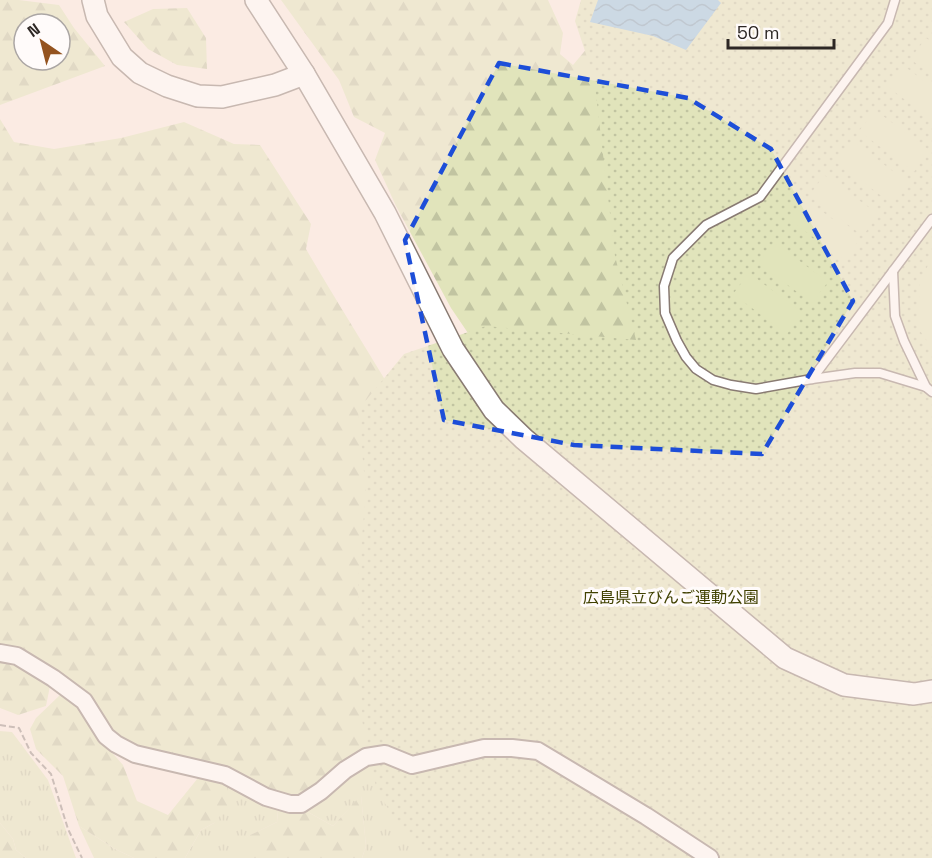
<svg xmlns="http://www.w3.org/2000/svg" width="932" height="858" viewBox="0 0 932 858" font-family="'Space Grotesk','Noto Sans JP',sans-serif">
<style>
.grass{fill:url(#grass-tufts)}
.forest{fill:url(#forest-firs);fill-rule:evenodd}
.park{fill:url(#park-dots)}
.garden{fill:#e1e4bb}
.water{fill:url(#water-waves)}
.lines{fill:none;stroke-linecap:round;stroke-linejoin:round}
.service-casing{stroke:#897b73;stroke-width:11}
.minor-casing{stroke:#897b73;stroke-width:20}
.tertiary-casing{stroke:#897b73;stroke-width:24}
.path{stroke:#958a85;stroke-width:2;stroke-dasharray:6 3;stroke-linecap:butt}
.service{stroke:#fff;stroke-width:8}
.minor{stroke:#fff;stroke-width:16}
.tertiary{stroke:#fff;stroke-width:21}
.marked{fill:none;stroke:#1d4ed8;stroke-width:4.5;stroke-dasharray:12 8;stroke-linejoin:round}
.labels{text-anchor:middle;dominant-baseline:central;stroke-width:6;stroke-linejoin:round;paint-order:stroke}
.park-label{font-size:16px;fill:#404101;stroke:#fffbfa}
</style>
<defs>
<pattern id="grass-tufts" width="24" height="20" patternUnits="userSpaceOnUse" patternTransform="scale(1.5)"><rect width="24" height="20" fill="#e1e4bb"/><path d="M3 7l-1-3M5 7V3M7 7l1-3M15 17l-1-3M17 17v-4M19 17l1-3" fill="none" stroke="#c1c4a1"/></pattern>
<pattern id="forest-firs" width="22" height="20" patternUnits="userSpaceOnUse" patternTransform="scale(1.5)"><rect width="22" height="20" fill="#e1e4bb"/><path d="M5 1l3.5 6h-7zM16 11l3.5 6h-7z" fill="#c1c4a1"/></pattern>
<pattern id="park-dots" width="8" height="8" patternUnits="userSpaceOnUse" patternTransform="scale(1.5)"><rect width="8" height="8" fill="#e1e4bb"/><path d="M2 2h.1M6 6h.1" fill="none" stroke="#c1c4a1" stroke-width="1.8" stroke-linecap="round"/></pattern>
<pattern id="water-waves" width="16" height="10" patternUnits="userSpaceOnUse" patternTransform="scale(1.5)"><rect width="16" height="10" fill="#93c3e4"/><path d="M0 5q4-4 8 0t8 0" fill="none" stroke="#789eb9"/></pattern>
</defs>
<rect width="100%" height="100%" fill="#fbebe3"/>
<g class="grass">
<path d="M0,731L12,732L48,780L76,858H26L16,850L13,839L0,823Z"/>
<path d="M367,765L386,766L699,858H362L366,846L361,796L333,826L306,811L347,778Z"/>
<path d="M225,781L278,810L277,822L245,838L244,858H185L201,830L214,823Z"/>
<path d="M79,826L115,849L134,858H94Z"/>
</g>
<g class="forest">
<path d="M0,0H19L59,5L74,28L105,66L0,105ZM24,24H60V60H24Z"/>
<path d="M281,0H548L563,33L560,54L573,65L588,47L659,359L491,367L451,308L396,206L375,160L385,133L354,117L339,80Z"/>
<path d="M187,8L206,38L207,69L177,65L148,49L124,22L153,9Z"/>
<path d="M0,119L14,142L54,149L121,138L184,122L234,144L260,145L311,224L306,249C332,294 360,338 387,383L385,746L298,797H291L137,747L120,738L20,649L0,645Z"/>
<path d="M0,656L51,681L46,706L18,715L0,708Z"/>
<path d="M61,694L80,708L102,741L123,765L137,801L168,815L202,773L225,781L231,803L214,823L201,830L185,858H134L115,849L79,826L63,776L36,749L30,729L36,718Z"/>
<path d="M361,795L366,846L362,858H244V838L277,822L278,810L306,811L333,826Z"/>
<path d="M0,823L13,839L16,850L26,858H0Z"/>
</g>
<path class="park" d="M581,0H932V858H430L397,825L376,787L362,720L358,582L366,492L358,410L404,354L486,326L636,340L615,256L594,78L575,21Z"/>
<g class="garden">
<path d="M926,38L932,42V75L910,59Z"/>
<path d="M904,66L932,87V120L888,87Z"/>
<path d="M875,110L929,150L914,172L859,131Z"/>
<path d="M853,141L907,182L891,203L837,163Z"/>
<path d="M824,175L878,214L863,236L809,196Z"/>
<path d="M805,199L860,239L844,260L790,220Z"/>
<path d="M774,242L828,282L812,303L758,263Z"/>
<path d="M932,256V348L918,328L920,283Z"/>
<path d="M749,273L803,313L787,334L733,294Z"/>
</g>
<path class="water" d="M598,0H718L721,3L686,50L653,36L590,22Z"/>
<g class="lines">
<defs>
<g id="service">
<path d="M895,0L888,23L760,197L706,225L673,258L664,286L665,313L677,341L686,357L696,369L713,380L731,385L756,389L812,379L855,373H880L926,387L932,392"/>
<path d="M893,271L895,316L904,341L926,387"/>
<path d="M812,379L932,219"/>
</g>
<path id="minor" d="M0,653L17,656L53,678L84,701L106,736L116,744L135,754L225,775L266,797L290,804H301L321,791L345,770L366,757L385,754L412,765L484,748H512L538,751L646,816L710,858"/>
<g id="tertiary">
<path d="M93,0L97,16L122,57L140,73L167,86L198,96L222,97L275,85L304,74"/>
<path d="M256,0L304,74L385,213L453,349L494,410L524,439L785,658L844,685L914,694L932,691"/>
</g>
</defs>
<use href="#service" class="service-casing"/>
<use href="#minor" class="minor-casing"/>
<use href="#tertiary" class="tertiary-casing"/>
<path class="path" d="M0,725L19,728L31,753L51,774L68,829L82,858"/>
<use href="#service" class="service"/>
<use href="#minor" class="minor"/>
<use href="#tertiary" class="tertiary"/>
</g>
<path d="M0 0H932V858H0ZM499,63L688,98L771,149L853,301L762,454L574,445L444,420L405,240Z" fill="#fbebe3" fill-opacity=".55" fill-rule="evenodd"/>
<path class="marked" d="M499,63L688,98L771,149L853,301L762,454L574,445L444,420L405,240Z"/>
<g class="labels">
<g class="park-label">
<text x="671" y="597">広島県立びんご運動公園</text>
</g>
</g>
<g transform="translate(42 42) rotate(325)"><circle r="28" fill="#fffbfa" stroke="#aba6a4" stroke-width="1.5"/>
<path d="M0-4.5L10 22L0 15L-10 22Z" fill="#94531f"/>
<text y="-9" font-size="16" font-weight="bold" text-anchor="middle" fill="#2d2724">N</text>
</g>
<path d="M728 39v9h106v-9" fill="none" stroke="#2d2724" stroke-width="3"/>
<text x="737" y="39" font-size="18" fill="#2d2724" stroke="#fffbfa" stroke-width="4.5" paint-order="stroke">50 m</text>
</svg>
